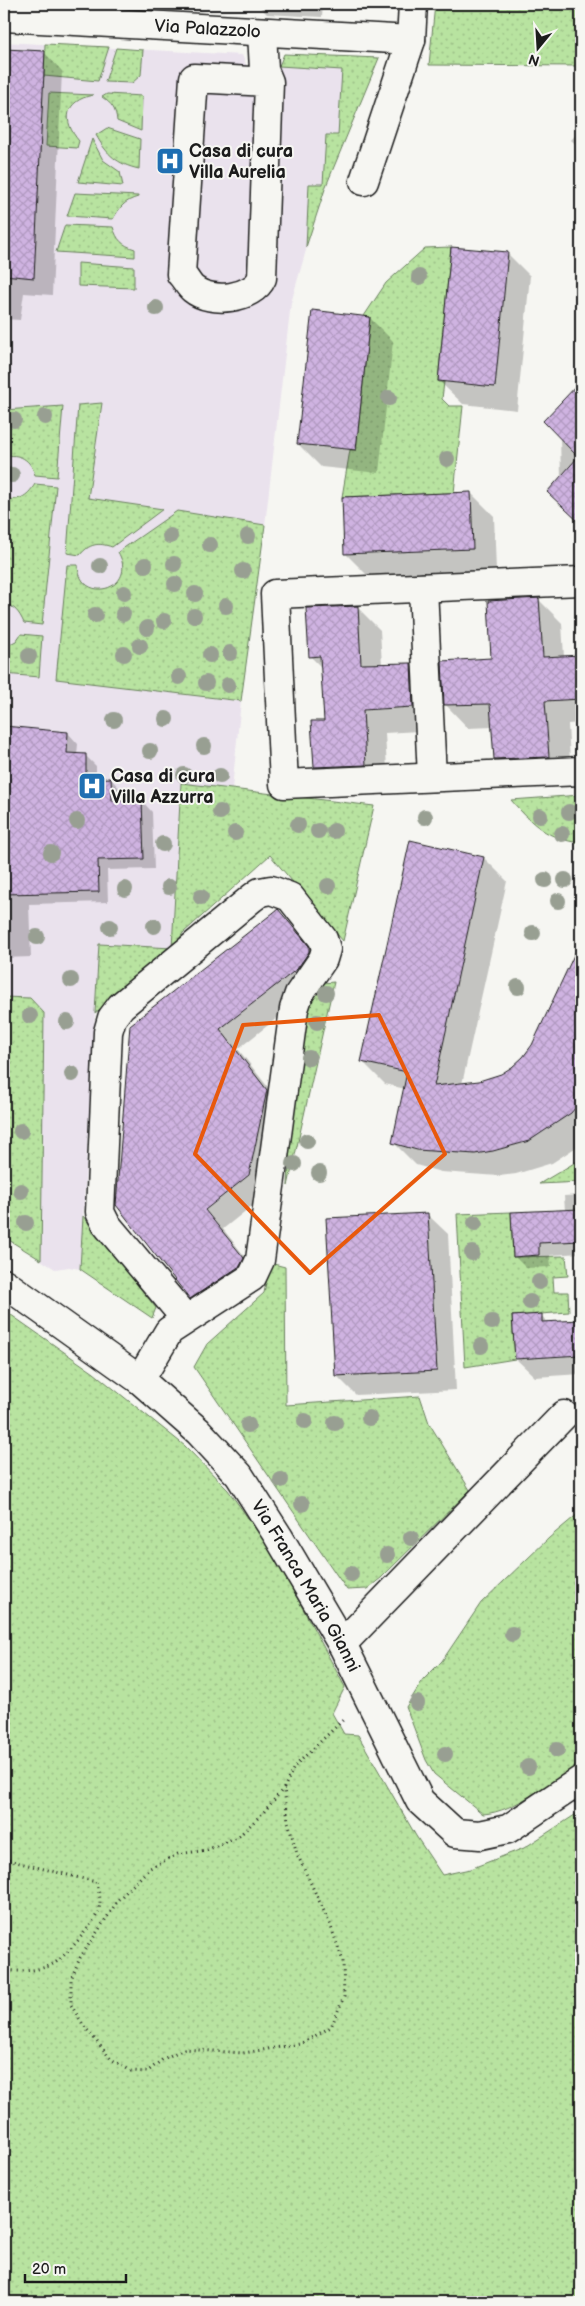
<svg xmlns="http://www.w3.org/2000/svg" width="585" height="2306" viewBox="0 0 585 2306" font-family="'Balsamiq Sans',sans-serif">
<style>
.built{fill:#eae2ed}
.green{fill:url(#green-dots);stroke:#6a805e}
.shadow{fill:#0003}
.building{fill:url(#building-cross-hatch);stroke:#1c1c1c}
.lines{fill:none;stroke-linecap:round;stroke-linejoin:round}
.minor-casing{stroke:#1c1c1c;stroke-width:31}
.path{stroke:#1c1c1c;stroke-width:3;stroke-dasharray:1 4;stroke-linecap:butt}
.minor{stroke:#f6f6f2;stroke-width:28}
.tree{fill:#989f92}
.marked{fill:none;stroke:#e8590c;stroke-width:4;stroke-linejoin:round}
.labels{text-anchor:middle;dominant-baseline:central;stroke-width:4;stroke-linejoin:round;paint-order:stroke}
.street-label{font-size:18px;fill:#1c1c1c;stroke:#f6f6f2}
.poi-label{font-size:18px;font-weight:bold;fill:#1c1c1c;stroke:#f6f6f2;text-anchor:start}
</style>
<defs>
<pattern id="green-dots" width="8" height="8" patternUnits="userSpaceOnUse" patternTransform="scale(1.25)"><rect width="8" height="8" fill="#b8e3a0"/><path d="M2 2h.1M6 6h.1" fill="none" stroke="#9ec289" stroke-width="1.8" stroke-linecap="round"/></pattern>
<pattern id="building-cross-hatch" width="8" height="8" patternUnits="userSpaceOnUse" patternTransform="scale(1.25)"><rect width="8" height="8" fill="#cfb3e1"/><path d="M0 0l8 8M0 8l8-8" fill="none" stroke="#b199c0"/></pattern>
</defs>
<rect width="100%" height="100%" fill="#f6f6f2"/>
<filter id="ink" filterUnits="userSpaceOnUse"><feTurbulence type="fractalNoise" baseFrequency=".02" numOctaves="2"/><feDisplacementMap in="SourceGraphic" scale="10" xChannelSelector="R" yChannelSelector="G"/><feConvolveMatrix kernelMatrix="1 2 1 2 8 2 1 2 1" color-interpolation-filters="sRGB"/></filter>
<g filter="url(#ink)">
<path class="built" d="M4,42L242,55L247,67L278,71L284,54L379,58L320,201L291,303L265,525L241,701L232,789L181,784L172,948L99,944L80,1269L69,1267L55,1269L4,1237Z"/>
<g class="green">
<path d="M435,4H581V66L429,65Z"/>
<path d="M45,44L109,47L98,81L44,76Z"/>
<path d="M116,48L143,50L141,75L132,83L105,82Z"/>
<path d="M284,54L379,58L326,186L306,247L309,184H323L326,135H338L342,70L279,66Z"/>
<path d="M49,93L93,95C64,101 62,121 79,141L77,148L46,146Z"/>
<path d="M107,94L142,96L141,131L117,121C116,109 112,104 102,97Z"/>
<path d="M107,128L140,139L139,169C117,164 107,155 96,135Z"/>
<path d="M92,139L103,160L120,172L123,186L78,182Z"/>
<path d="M75,193L138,196V197C124,201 120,207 113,219L67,216Z"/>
<path d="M65,225L113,227C117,240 122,245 135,249V257L56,252Z"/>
<path d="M451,247L438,382H444L442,399L449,406H463L454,493L342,497L350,450H356L370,317L364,316L386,283L425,248Z"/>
<path d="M78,263L134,267V288L78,286Z"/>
<path d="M102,403L88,498L163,509L112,547C98,542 89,544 80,555L67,553L78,405Z"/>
<path d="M63,406L57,477L35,475C31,460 19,452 4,457V410Z"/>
<path d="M35,484L56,486L42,625L24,623C19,612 15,607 4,603V498C18,502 27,497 35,484Z"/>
<path d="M177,511L265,525L241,701L56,679L67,565H78C79,606 140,590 118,552Z"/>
<path d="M21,634L42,636L39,677L4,674V647L16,641Z"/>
<path d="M181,783L374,806L343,941L270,855L183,933L172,951L95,1013L99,944L172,948Z"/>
<path d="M581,795V843C547,839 533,825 511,800Z"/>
<path d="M334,982L288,1186L293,1067L308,1001L323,983Z"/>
<path d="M4,997L30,998L44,1013L41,1260L4,1237Z"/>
<path d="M581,1159V1182L539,1184Z"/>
<path d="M511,1212L513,1257L566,1256L568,1276L553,1277L554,1292H568L569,1312L512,1316L515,1359L465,1367L457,1214Z"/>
<path d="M83,1216L156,1308L152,1318L80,1269Z"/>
<path d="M270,1263L285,1267L286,1405L420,1396L429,1423L470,1490L381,1578L367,1589L347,1590L194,1367L207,1344L264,1293Z"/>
<path d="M4,1310L94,1373L185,1446L228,1490L273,1553L345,1687L332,1713L344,1734L358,1735L416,1836L442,1875L470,1869L524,1848L581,1811V2302H4Z"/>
<path d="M579,1513H581V1763C553,1780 515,1812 483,1814L434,1774L426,1760L406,1707L423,1680L442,1661L481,1603L549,1538Z"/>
</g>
<g class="shadow">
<path d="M257,4H323L322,17L267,14Z"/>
<path d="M44,52L62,71L52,295L24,293L20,320L4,319V75Z"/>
<path d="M581,129V149L571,140Z"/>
<path d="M581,204V218L575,212Z"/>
<path d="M507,253L530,276L517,410L463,404L439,381Z"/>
<path d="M370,318L393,341L379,473L321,467L298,444Z"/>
<path d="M577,387L581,391V524L572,515L561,478L560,436Z"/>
<path d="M471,493L494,516L496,571L368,576L345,553Z"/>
<path d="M539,600L562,623L564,657L581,656V723L568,724L571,779L518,782L495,759L493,727L468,728L445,704L492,659Z"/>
<path d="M357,607L380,630L382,665L410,664L433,687L435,730L385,733L388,787L338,790L315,766L325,722L322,668L310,656Z"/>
<path d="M4,727L68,733L78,744L77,755L86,756L96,766V780L111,779L121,790V802L142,801L152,812L154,869L107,870L108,902L29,904L31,957L4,958Z"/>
<path d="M484,858L507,881L462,1084L480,1082L502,1075L513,1068L524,1057L533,1045L581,942V1144L552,1163L516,1174L499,1176L441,1172L416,1165L393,1142L405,1089L385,1084L362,1061Z"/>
<path d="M278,911L327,966L316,987L238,1049L286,1110L268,1193L223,1229L262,1278L210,1317L191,1298L117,1205Z"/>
<path d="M581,1195V1253L550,1255L551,1267L526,1268L514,1256L565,1211L564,1196Z"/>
<path d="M428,1215L448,1234L456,1390L356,1395L336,1375Z"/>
<path d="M541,1315L548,1323L581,1321V1374L535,1377L516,1359Z"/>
</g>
<g class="building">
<path d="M4,49L45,51L34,278L4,275Z"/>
<path d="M451,247L508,252L495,387L438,381Z"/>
<path d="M312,310L370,317L356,450L297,444Z"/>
<path d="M581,381V524L547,492L578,457L543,421Z"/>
<path d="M471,492L473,549L344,554L342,497Z"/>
<path d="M539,598L543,657L581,655V699L545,701L549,757L494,759L490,704L444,705L442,661L491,658L488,601Z"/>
<path d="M358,606L361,664L411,663L413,707L363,710L366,765L314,767L311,721H324L320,656L309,657L306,608Z"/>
<path d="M4,726L68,732L67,753L86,754V779L111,778L112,801L142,800L144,859L98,860L99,892L4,894Z"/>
<path d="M410,840L484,857L434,1086L479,1081L501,1074L512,1067L523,1057L532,1045L581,940V1101L571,1113L529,1141L493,1151L475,1154L417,1150L392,1143L407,1072L361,1062Z"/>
<path d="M278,909L309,946V952L297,969L220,1029L267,1090L249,1175L205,1210L244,1258L240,1266L190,1299L116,1205L130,1025Z"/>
<path d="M581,1209V1241L539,1243V1255L513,1257L511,1212Z"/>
<path d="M428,1213L437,1371L335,1376L326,1218Z"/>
<path d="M542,1314V1322L581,1320V1355L515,1359L512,1316Z"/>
</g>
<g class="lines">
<defs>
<g id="minor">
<path id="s1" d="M4,17L411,40"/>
<path d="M262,32L264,70L269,82L262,278C253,299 211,304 193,289C189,286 185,278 181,274L194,78L269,82"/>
<path d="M364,181L411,40L413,4"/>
<path d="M581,581L275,594L284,784L581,771"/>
<path d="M423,588L432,777"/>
<path id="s2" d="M4,1283L140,1380L198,1431L239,1475L278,1536L342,1644L420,1801L455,1833L480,1835L508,1829L581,1780"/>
<path d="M140,1380L169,1331L252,1277L260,1260L294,1009L299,994L323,959L326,949L323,939L290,897L271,890L260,892L252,898L121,1006L112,1018L108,1032L100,1212L106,1224L186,1319"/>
<path d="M342,1644L564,1415"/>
</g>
</defs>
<use href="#minor" class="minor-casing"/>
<g class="path">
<path d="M284,1788L262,1814L239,1836L207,1850L178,1854L150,1868L119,1899L80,1958L71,1979V2005L84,2026L111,2059L131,2071L147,2072L163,2059L184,2049L243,2053L300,2044L331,2027L344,1997L343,1961L330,1924L297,1854L288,1821L284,1788L294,1767L344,1719"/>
<path d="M4,1859L96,1882C99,1892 102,1901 98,1912C93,1924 64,1959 53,1964C39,1971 19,1972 4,1970"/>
</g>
<use href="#minor" class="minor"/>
</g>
<g class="tree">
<circle cx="419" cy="277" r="8"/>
<circle cx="156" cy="308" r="8"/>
<circle cx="389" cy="398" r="8"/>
<circle cx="45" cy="417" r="8"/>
<circle cx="14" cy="420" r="8"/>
<circle cx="447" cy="459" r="8"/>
<circle cx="12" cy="475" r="8"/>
<circle cx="170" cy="536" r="8"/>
<circle cx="248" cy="536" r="8"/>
<circle cx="210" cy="545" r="8"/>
<circle cx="174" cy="564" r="8"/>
<circle cx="145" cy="565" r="8"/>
<circle cx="100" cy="566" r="8"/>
<circle cx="243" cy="571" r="8"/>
<circle cx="175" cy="584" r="8"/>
<circle cx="124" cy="593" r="8"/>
<circle cx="195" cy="594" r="8"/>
<circle cx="226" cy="606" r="8"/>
<circle cx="123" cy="614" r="8"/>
<circle cx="95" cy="615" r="8"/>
<circle cx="194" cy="616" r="8"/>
<circle cx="164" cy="621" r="8"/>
<circle cx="147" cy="628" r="8"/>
<circle cx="140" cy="646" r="8"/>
<circle cx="230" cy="653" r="8"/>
<circle cx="124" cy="654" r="8"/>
<circle cx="210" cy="655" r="8"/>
<circle cx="29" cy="656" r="8"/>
<circle cx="179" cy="677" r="8"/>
<circle cx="206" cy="683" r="8"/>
<circle cx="228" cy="685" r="8"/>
<circle cx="166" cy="719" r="8"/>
<circle cx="114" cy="720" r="8"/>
<circle cx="204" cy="746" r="8"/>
<circle cx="150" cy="751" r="8"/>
<circle cx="184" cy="775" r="8"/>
<circle cx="220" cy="776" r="8"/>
<circle cx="220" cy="812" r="8"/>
<circle cx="569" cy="812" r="8"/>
<circle cx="540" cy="816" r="8"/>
<circle cx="425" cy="817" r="8"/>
<circle cx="77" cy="821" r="8"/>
<circle cx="298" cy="825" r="8"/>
<circle cx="318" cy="831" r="8"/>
<circle cx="334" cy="831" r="8"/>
<circle cx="235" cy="833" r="8"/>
<circle cx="562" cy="834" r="8"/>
<circle cx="163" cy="844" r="8"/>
<circle cx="51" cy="853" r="8"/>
<circle cx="545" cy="880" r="8"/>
<circle cx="565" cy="880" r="8"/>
<circle cx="328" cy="886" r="8"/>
<circle cx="169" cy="887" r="8"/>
<circle cx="125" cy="889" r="8"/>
<circle cx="201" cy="897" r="8"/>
<circle cx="558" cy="901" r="8"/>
<circle cx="154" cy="926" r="8"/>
<circle cx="110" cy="927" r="8"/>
<circle cx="533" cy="933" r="8"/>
<circle cx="37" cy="937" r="8"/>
<circle cx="71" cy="980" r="8"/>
<circle cx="518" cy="987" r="8"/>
<circle cx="326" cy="993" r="8"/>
<circle cx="30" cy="1016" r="8"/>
<circle cx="67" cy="1022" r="8"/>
<circle cx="317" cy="1022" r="8"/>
<circle cx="309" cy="1058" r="8"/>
<circle cx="72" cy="1074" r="8"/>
<circle cx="21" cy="1131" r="8"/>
<circle cx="307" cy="1141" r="8"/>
<circle cx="294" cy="1164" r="8"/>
<circle cx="319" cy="1173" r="8"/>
<circle cx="21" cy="1191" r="8"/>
<circle cx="26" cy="1223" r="8"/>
<circle cx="475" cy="1223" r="8"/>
<circle cx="472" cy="1253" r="8"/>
<circle cx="539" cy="1282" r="8"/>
<circle cx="530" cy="1302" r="8"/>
<circle cx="492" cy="1322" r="8"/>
<circle cx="481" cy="1346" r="8"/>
<circle cx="369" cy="1418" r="8"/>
<circle cx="305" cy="1421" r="8"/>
<circle cx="335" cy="1423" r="8"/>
<circle cx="248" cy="1425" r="8"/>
<circle cx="281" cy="1480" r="8"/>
<circle cx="302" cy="1504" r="8"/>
<circle cx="411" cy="1538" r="8"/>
<circle cx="387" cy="1555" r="8"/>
<circle cx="351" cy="1574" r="8"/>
<circle cx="512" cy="1634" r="8"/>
<circle cx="417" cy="1703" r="8"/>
<circle cx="557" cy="1750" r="8"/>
<circle cx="445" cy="1754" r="8"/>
<circle cx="528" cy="1767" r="8"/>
</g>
</g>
<path class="marked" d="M379,1015L445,1154L310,1273L195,1154L243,1025Z"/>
<defs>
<symbol id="hospital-square" viewBox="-11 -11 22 22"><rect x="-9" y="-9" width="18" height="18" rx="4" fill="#1f6fb2" stroke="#f6f6f2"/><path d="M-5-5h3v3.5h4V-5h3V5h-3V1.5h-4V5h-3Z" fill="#fff"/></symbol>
</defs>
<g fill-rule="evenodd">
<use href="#hospital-square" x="154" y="145" width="32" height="32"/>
<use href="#hospital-square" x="76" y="770" width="32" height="32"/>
</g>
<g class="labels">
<g class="street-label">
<text stroke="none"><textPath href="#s1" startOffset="204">Via Palazzolo</textPath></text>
<text stroke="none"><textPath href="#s2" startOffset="434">Via Franca Maria Gianni</textPath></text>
</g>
<g class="poi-label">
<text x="189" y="151">Casa di cura<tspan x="189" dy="21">Villa Aurelia</tspan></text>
<text x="111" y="776">Casa di cura<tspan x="111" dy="21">Villa Azzurra</tspan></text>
</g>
</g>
<rect width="585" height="2306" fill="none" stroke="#f6f6f2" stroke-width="20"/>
<rect x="10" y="10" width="565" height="2286" fill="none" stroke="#1c1c1c" stroke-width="2" filter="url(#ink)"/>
<g transform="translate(538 48) rotate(198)" stroke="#f6f6f2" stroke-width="4" paint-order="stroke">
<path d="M0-4L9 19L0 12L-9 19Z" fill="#1c1c1c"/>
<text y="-8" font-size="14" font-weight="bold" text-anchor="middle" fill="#1c1c1c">N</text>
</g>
<path d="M25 2274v8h101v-8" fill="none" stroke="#1c1c1c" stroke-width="2.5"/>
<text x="32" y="2274" font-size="15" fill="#1c1c1c" stroke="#f6f6f2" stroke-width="4" paint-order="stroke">20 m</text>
</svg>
